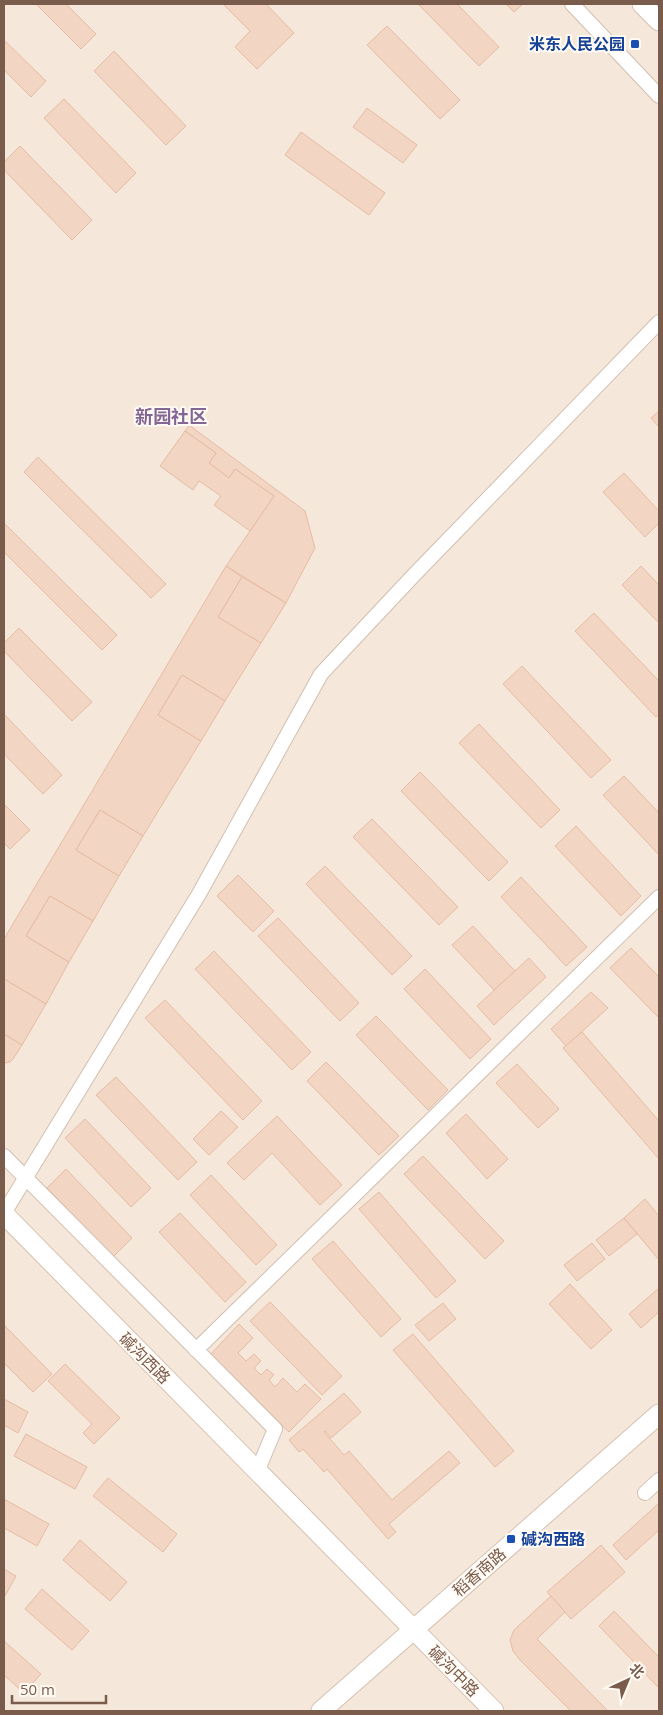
<svg xmlns="http://www.w3.org/2000/svg" width="663" height="1715" viewBox="0 0 663 1715" font-family="'Open Sans','Noto Sans SC',sans-serif">
<style>
.residential{fill:#f5e8da}
.building{fill:#f3d5c3;stroke:#e6bba3}
.lines{fill:none;stroke-linecap:round;stroke-linejoin:round}
.street-casing{stroke:#d1beb0;stroke-width:16}
.secondary-casing{stroke:#d6c0b0;stroke-width:21}
.street{stroke:#fff;stroke-width:14}
.secondary{stroke:#fff;stroke-width:19}
.transit-dot{fill:#1a4fb4;stroke:#fffaf3;stroke-width:2}
.labels{text-anchor:middle;dominant-baseline:central;stroke-width:4;stroke-linejoin:round;paint-order:stroke}
.transit-label{font-size:16px;font-weight:bold;fill:#164399;stroke:#fffaf3;text-anchor:end}
.street-label{font-size:16px;fill:#7a5c4d;stroke:#fffaf3}
.neighbourhood-label{font-size:18px;font-weight:bold;fill:#846695;stroke:#fffaf3}
</style>
<rect width="100%" height="100%" fill="#fdf6ec"/>
<rect class="residential" x="4" y="4" width="655" height="1707"/>
<g class="building">
<path d="M36,4H66L96,34L81,49Z"/>
<path d="M223,4H266L294,33L257,69L235,47L250,31Z"/>
<path d="M418,4H457L499,47L479,66Z"/>
<path d="M506,4H523L514,12Z"/>
<path d="M387,26L460,100L440,119L367,45Z"/>
<path d="M4,40L46,81L31,97L4,70Z"/>
<path d="M114,51L186,126L166,145L94,71Z"/>
<path d="M64,99L136,173L116,193L44,118Z"/>
<path d="M367,108L417,145L403,163L353,127Z"/>
<path d="M301,132L385,193L369,215L285,155Z"/>
<path d="M20,146L92,220L72,240L4,170V162Z"/>
<path d="M659,411V427L651,418Z"/>
<path d="M189,425L305,511L315,548L286,603L226,566L274,496L235,469L229,478L209,463L216,453L185,431Z"/>
<path d="M185,431L216,453L209,463L229,478L235,469L274,496L250,531L214,505L221,496L199,481L193,490L160,466Z"/>
<path d="M38,457L166,584L151,598L24,472Z"/>
<path d="M624,473L659,511V523L645,537L603,492Z"/>
<path d="M4,523L117,635L102,650L4,552Z"/>
<path d="M226,566L242,577L218,617L261,643L225,701L182,675L158,715L201,741L143,836L100,810L76,850L119,876L93,921L50,896L26,936L69,962L46,1004L4,979V939Z"/>
<path d="M641,566L659,585V623L622,585Z"/>
<path d="M242,577L286,603L261,643L218,617Z"/>
<path d="M594,613L659,681V714L656,717L575,631Z"/>
<path d="M19,628L92,702L72,721L4,651V643Z"/>
<path d="M522,666L611,760L591,778L503,684Z"/>
<path d="M182,675L225,701L201,741L158,715Z"/>
<path d="M4,714L62,775L43,794L4,754Z"/>
<path d="M479,724L560,810L541,828L459,743Z"/>
<path d="M420,772L508,862L489,881L401,791Z"/>
<path d="M624,776L659,813V855L603,795Z"/>
<path d="M4,804L30,830L10,849L4,843Z"/>
<path d="M100,810L143,836L119,876L76,850Z"/>
<path d="M372,819L458,907L439,925L353,837Z"/>
<path d="M576,826L641,896L621,916L555,846Z"/>
<path d="M325,866L412,956L392,975L306,884Z"/>
<path d="M238,875L274,911L253,932L217,896Z"/>
<path d="M521,877L587,947L566,966L501,897Z"/>
<path d="M50,896L93,921L69,962L26,936Z"/>
<path d="M278,918L359,1003L340,1021L258,936Z"/>
<path d="M473,926L515,971L494,990L452,945Z"/>
<path d="M631,948L659,977V1018L610,968Z"/>
<path d="M214,951L311,1052L292,1070L195,969Z"/>
<path d="M529,958L546,977L494,1025L477,1006Z"/>
<path d="M425,969L491,1039L470,1059L404,989Z"/>
<path d="M4,979L46,1004L22,1045L4,1034Z"/>
<path d="M591,992L608,1008L566,1046L551,1029Z"/>
<path d="M165,1000L262,1101L243,1120L145,1018Z"/>
<path d="M376,1016L448,1090L428,1110L356,1035Z"/>
<path d="M582,1032L659,1121V1159L563,1048Z"/>
<path d="M4,1034L22,1045L13,1059L10,1062L4,1063Z"/>
<path d="M326,1062L399,1136L379,1155L307,1081Z"/>
<path d="M517,1064L559,1109L538,1128L496,1083Z"/>
<path d="M116,1077L197,1162L178,1180L96,1095Z"/>
<path d="M221,1111L238,1127L209,1155L193,1139Z"/>
<path d="M466,1114L508,1159L487,1179L446,1133Z"/>
<path d="M277,1116L342,1185L320,1205L272,1153L244,1180L227,1163Z"/>
<path d="M85,1119L151,1188L131,1207L65,1138Z"/>
<path d="M423,1156L504,1241L485,1259L404,1174Z"/>
<path d="M66,1169L132,1238L113,1257L47,1188Z"/>
<path d="M211,1175L277,1245L256,1265L190,1195Z"/>
<path d="M379,1192L456,1281L436,1298L359,1209Z"/>
<path d="M645,1199L659,1216V1260L624,1218Z"/>
<path d="M180,1213L246,1282L225,1302L159,1232Z"/>
<path d="M624,1218L637,1234L609,1256L596,1240Z"/>
<path d="M333,1241L401,1319L381,1337L312,1259Z"/>
<path d="M592,1243L605,1259L577,1281L564,1265Z"/>
<path d="M570,1284L612,1330L591,1349L549,1304Z"/>
<path d="M659,1288V1312L641,1328L629,1314Z"/>
<path d="M270,1302L342,1376L322,1395L250,1321Z"/>
<path d="M443,1303L456,1319L429,1341L415,1325Z"/>
<path d="M239,1324L253,1338L238,1353L246,1361L254,1354L261,1361L254,1368L261,1375L267,1369L274,1375L269,1380L275,1387L283,1378L297,1392L305,1384L321,1399L289,1432L210,1355Z"/>
<path d="M4,1325L52,1374L33,1392L4,1363Z"/>
<path d="M413,1334L514,1451L495,1467L393,1350Z"/>
<path d="M65,1364L120,1418L94,1444L83,1433L92,1424L48,1381Z"/>
<path d="M344,1393L361,1412L331,1438L325,1431L324,1432L344,1455L349,1451L392,1500L449,1451L460,1463L389,1524L396,1532L388,1539L327,1469L324,1472L303,1449L299,1452L289,1440Z"/>
<path d="M4,1399L28,1412L18,1433L4,1425Z"/>
<path d="M26,1434L87,1467L75,1489L14,1456Z"/>
<path d="M108,1478L177,1534L163,1552L93,1496Z"/>
<path d="M4,1499L49,1524L37,1546L4,1528Z"/>
<path d="M659,1503V1530L626,1560L613,1545Z"/>
<path d="M80,1540L127,1582L110,1601L63,1560Z"/>
<path d="M601,1545L625,1572L571,1619L547,1592Z"/>
<path d="M4,1569L16,1576L5,1596L4,1595Z"/>
<path d="M42,1589L89,1631L72,1650L25,1609Z"/>
<path d="M551,1596L565,1612L537,1639L608,1711H571L520,1660L513,1651L510,1640L514,1630Z"/>
<path d="M614,1611L659,1657V1688L599,1626Z"/>
<path d="M4,1641L41,1674L24,1693L4,1675Z"/>
</g>
<g class="lines">
<defs>
<g id="street">
<path d="M572,4L659,96"/>
<path d="M4,1156L275,1429L257,1472"/>
<path d="M4,1213L199,894L321,674L413,576L659,322"/>
<path d="M196,1350L659,897"/>
<path d="M645,1493L659,1480"/>
</g>
<g id="secondary">
<path d="M642,4L659,21"/>
<path d="M4,1214L494,1711"/>
<path d="M321,1711L659,1414"/>
</g>
</defs>
<use href="#street" class="street-casing"/>
<use href="#secondary" class="secondary-casing"/>
<use href="#street" class="street"/>
<use href="#secondary" class="secondary"/>
</g>
<g class="transit-dot">
<rect x="630" y="39" width="10" height="10" rx="2.5"/>
<rect x="506" y="1534" width="10" height="10" rx="2.5"/>
</g>
<g class="labels">
<g class="transit-label">
<text x="625" y="44">米东人民公园</text>
<text x="521" y="1539" text-anchor="start">碱沟西路</text>
</g>
<g class="street-label">
<text transform="translate(145 1358) rotate(45)">碱沟西路</text>
<text transform="translate(479 1572) rotate(-41)">稻香南路</text>
<text transform="translate(454 1671) rotate(45)">碱沟中路</text>
</g>
<g class="neighbourhood-label">
<text x="171" y="416">新园社区</text>
</g>
</g>
<rect width="663" height="1715" fill="none" stroke="#7a5c4d" stroke-width="10"/>
<g transform="translate(628 1680) rotate(44)" stroke="#fffaf3" stroke-width="4" paint-order="stroke">
<path d="M0-4L9 19L0 12L-9 19Z" fill="#7a5c4d"/>
<text y="-8" font-size="14" font-weight="bold" text-anchor="middle" fill="#7a5c4d">北</text>
</g>
<path d="M12 1695v8h94v-8" fill="none" stroke="#7a5c4d" stroke-width="2.5"/>
<text x="20" y="1695" font-size="15" fill="#7a5c4d" stroke="#fffaf3" stroke-width="4" paint-order="stroke">50 m</text>
</svg>
